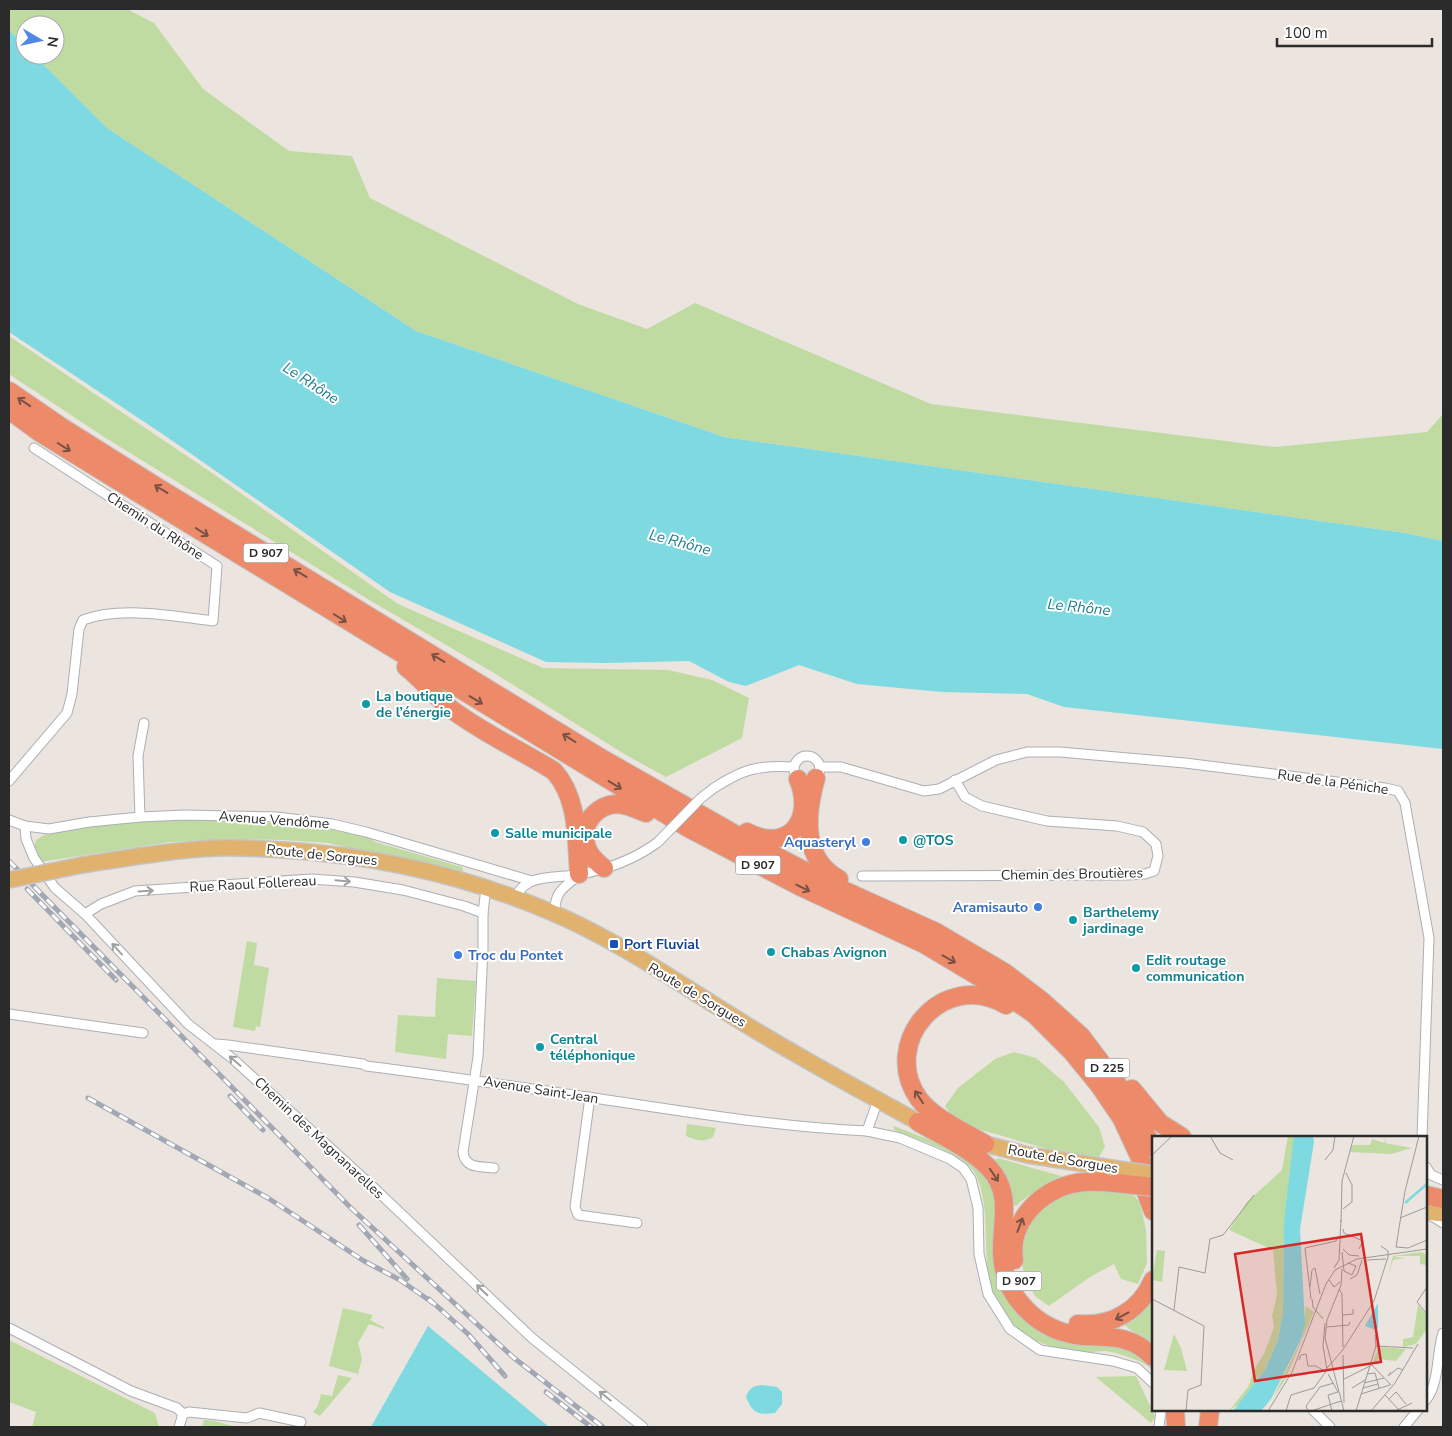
<svg xmlns="http://www.w3.org/2000/svg" width="1452" height="1436" viewBox="0 0 1452 1436" font-family="'Nunito Sans',sans-serif">
<style>
.green{fill:#c0dba2}
.water{fill:#7ed9e1}
.lines{fill:none;stroke-linecap:round;stroke-linejoin:round}
.street-casing{stroke:#abafb6;stroke-width:11}
.primary-casing{stroke:#c4c4c4;stroke-width:18}
.highway-casing{stroke:#c4c4c4;stroke-width:20}
.street{stroke:#fff;stroke-width:9}
.primary{stroke:#e1b16e;stroke-width:15}
.highway{stroke:#ec8a69;stroke-width:18}
.rail-casing{stroke:#a2a8b3;stroke-width:5}
.rail{stroke:#fff;stroke-width:3;stroke-dasharray:9;stroke-linecap:butt}
.street-bridge-casing{stroke:#abafb6;stroke-width:11;stroke-linecap:butt}
.primary-bridge-casing{stroke:#c4c4c4;stroke-width:18;stroke-linecap:butt}
.highway-bridge-casing{stroke:#c4c4c4;stroke-width:20;stroke-linecap:butt}
.street-bridge{stroke:#fff;stroke-width:9}
.primary-bridge{stroke:#e1b16e;stroke-width:15}
.highway-bridge{stroke:#ec8a69;stroke-width:18}
.oneway{stroke:#785144}
.oneway2{stroke:#a0a0a0}
.culture-dot{fill:#0f9aa8;stroke:#fff;stroke-width:2}
.shop-dot{fill:#3f7fe0;stroke:#fff;stroke-width:2}
.transit-dot{fill:#1a4fb4;stroke:#fff;stroke-width:2}
.labels{text-anchor:middle;dominant-baseline:central;stroke-width:4;stroke-linejoin:round;paint-order:stroke}
.shield{fill:#fff;stroke:#6b6b6b;stroke-width:1}
.shield-label{font-size:12px;font-weight:bold;fill:#2b2b2b}
.street-label{font-size:14px;fill:#2b2b2b;stroke:#fff}
.culture-label{font-size:14px;font-weight:bold;fill:#0d838f;stroke:#fff;text-anchor:start}
.shop-label{font-size:14px;font-weight:bold;fill:#366cbe;stroke:#fff;text-anchor:end}
.transit-label{font-size:14px;font-weight:bold;fill:#164399;stroke:#fff;text-anchor:start}
.water-label{font-size:15px;font-style:italic;fill:#1d7b8d;stroke:#fff}
.inset-river{fill:none;stroke:#7ed9e1;stroke-width:2.5}
.inset-road{fill:none;stroke:#9e9a97;stroke-width:1}
.view{fill:#d62828;fill-opacity:0.15;stroke:#d62828;stroke-width:2.5}
.inset-edge{fill:none;stroke:#2b2b2b;stroke-width:2.5}
</style>
<rect width="100%" height="100%" fill="#ebe4df"/>
<g class="green">
<path d="M9,9H127L154,23L203,89L289,151L352,156L370,198L578,304L647,329L695,303L931,404L1275,447L1427,432L1443,414V541L1405,533L724,437L416,331L107,128L34,55H55V25H25V46L9,30Z"/>
<path d="M9,336L212,473L398,604L543,668L668,670L712,680L749,698L742,738L666,777L626,755L494,673L371,601L104,437L9,374Z"/>
<path d="M170,819C222,819 272,822 324,829C339,831 363,831 375,842L462,867L463,871H449L328,843L284,840L226,839L170,842L40,862L34,848L36,840L44,835L61,830L126,821Z"/>
<path d="M247,941L257,943L254,965L269,968L260,1027L256,1026L255,1031L233,1027Z"/>
<path d="M437,978L476,981L472,1036L448,1034L446,1059L395,1052L398,1015L435,1017Z"/>
<path d="M1014,1052L1036,1058L1064,1082L1099,1127L1105,1147L1097,1160L1072,1156L957,1123L945,1106L958,1088L995,1059Z"/>
<path d="M687,1124L716,1128L713,1137C704,1143 695,1140 686,1136Z"/>
<path d="M894,1126L958,1151L991,1175L1016,1309L1119,1343L1153,1363V1371C1148,1362 1116,1352 1105,1351C1096,1351 1088,1354 1079,1352C1060,1350 1042,1345 1025,1335C970,1299 994,1240 981,1189C979,1181 975,1171 969,1166C950,1149 917,1140 894,1130Z"/>
<path d="M998,1158L1061,1176L1024,1199L1016,1206L1012,1205L1009,1184L995,1160Z"/>
<path d="M1118,1188L1133,1194L1140,1203L1146,1230L1147,1263L1138,1284L1121,1279L1114,1264L1090,1277L1049,1306L1035,1296L1025,1277L1022,1264L1024,1236L1031,1219L1043,1207L1060,1197L1079,1192Z"/>
<path d="M1153,1297V1345C1144,1337 1132,1333 1124,1324L1136,1315Z"/>
<path d="M343,1308L373,1315L370,1320L385,1328L384,1329L369,1324L358,1343L362,1359L358,1374L329,1366Z"/>
<path d="M9,1340L155,1413L159,1427H32L36,1412L9,1402Z"/>
<path d="M338,1375L352,1378L320,1416L313,1412L318,1406L321,1394L332,1396Z"/>
<path d="M1136,1376L1154,1414L1155,1417L1151,1423L1096,1377Z"/>
<path d="M204,1420L215,1421L236,1427H202Z"/>
</g>
<g class="water">
<path d="M9,30L25,46V55H34L107,128L416,331L724,437L1405,533L1443,541V749L1064,707L1027,694L942,692L857,684L799,665L746,686L729,682L689,661L605,663L546,662L390,592L164,435L9,332Z"/>
<path d="M428,1326L549,1427H371Z"/>
<path d="M762,1385L777,1387L782,1392V1404L775,1413C758,1415 753,1414 746,1397C749,1388 753,1386 762,1385Z"/>
</g>
<g class="lines">
<defs>
<g id="street">
<circle cx="807" cy="769" r="13"/>
<path d="M820,767H841L924,791L939,789L996,760L1027,752H1060L1185,763L1385,788L1398,791L1405,803L1429,938L1422,1137"/>
<path d="M9,781L67,713L72,694L79,629L83,620C121,606 173,616 213,621L217,566L34,448"/>
<path d="M714,788C743,769 758,765 793,767"/>
<path d="M140,817L138,756L144,723"/>
<path d="M9,820L25,826L49,829L89,822L140,817L184,815L277,817L332,824L366,832L532,881"/>
<path d="M25,826L26,839L34,858L55,888L85,914L188,1024L233,1059L371,1185L532,1338L643,1427"/>
<path d="M862,876L1127,875L1145,874L1154,871L1158,856L1156,844L1143,832L1117,826L1047,821L982,806L965,797L955,780"/>
<path d="M486,888L483,913V948L478,1057L463,1152C465,1169 480,1166 494,1168"/>
<path d="M516,899C518,890 523,886 530,882C543,876 562,877 576,875C606,870 634,860 658,842"/>
<path d="M85,914L101,904L135,891L311,879L354,882L403,890L464,906L483,913"/>
<path d="M555,914C554,892 563,888 579,875"/>
<path d="M9,1014L143,1033"/>
<path d="M216,1044L228,1045L363,1064L366,1066C446,1076 527,1088 607,1100C693,1113 780,1127 867,1131L878,1100"/>
<path d="M590,1097L575,1207L578,1215L637,1223"/>
<path d="M867,1131L900,1138L950,1159L963,1168L971,1179L978,1208L979,1254L988,1294L1010,1329L1040,1350L1113,1361L1137,1368L1153,1383"/>
<path d="M1426,1167L1431,1175L1443,1180"/>
<path d="M1430,1215L1443,1223"/>
<path d="M9,1328L131,1391L177,1408L183,1414"/>
<path d="M1426,1400C1440,1382 1436,1354 1443,1333"/>
<path d="M1313,1410L1330,1427"/>
<path d="M183,1414L189,1412L247,1418L259,1413L301,1422"/>
<path d="M179,1427L183,1414"/>
<path d="M1159,1427L1161,1410"/>
<path d="M1404,1427L1418,1410"/>
</g>
<g id="primary">
<path d="M82,865C127,858 171,850 217,848C239,847 262,849 285,850C378,856 467,876 553,913C617,940 678,983 737,1019C796,1056 858,1089 918,1122L929,1126"/>
<path d="M974,1141L1028,1155L1111,1168"/>
<path d="M1426,1212L1443,1214"/>
</g>
<g id="highway">
<path d="M9,391L60,426L154,485L601,758L747,841L832,885L936,932L1004,972L1042,1001L1081,1036L1127,1097L1153,1148"/>
<path d="M9,410L39,432L112,477L690,829L799,886L924,944L986,981L1034,1014L1072,1052L1099,1085L1122,1119L1153,1186"/>
<path d="M406,667C423,680 435,697 451,709C483,733 520,750 554,771C579,799 576,839 579,874"/>
<path d="M816,778C806,813 801,859 839,879"/>
<path d="M747,832C789,854 815,819 798,779"/>
<path d="M604,868C594,860 586,852 585,839C582,821 599,805 616,804C626,804 636,809 646,813"/>
<path d="M1132,1089L1160,1123L1182,1137"/>
<path d="M918,1122C942,1136 970,1148 989,1168C1013,1193 1001,1223 1002,1254C1003,1274 1010,1292 1023,1306C1039,1324 1060,1334 1083,1336C1110,1337 1132,1335 1153,1357"/>
<path d="M985,1144C965,1132 933,1118 919,1099C879,1043 943,968 1006,1005"/>
<path d="M1140,1176L1153,1211"/>
<path d="M1426,1195L1443,1199"/>
<path d="M1014,1260C1008,1219 1046,1184 1085,1182C1095,1181 1106,1182 1116,1183"/>
<path d="M1078,1324C1111,1327 1140,1311 1153,1280"/>
<path d="M1175,1410L1176,1427"/>
<path d="M1208,1427L1210,1410"/>
</g>
</defs>
<use href="#street" class="street-casing"/>
<use href="#primary" class="primary-casing"/>
<use href="#highway" class="highway-casing"/>
<use href="#street" class="street"/>
<use href="#primary" class="primary"/>
<use href="#highway" class="highway"/>
<defs>
<g id="rail">
<path d="M9,861L351,1208L514,1358L603,1427"/>
<path d="M27,889L116,980"/>
<path d="M230,1096L263,1130"/>
<path d="M88,1098L268,1198L364,1261L400,1280L433,1303"/>
<path d="M359,1225L407,1279"/>
<path d="M429,1299L468,1334L505,1376"/>
<path d="M546,1392L591,1427"/>
</g>
</defs>
<use href="#rail" class="rail-casing"/>
<use href="#rail" class="rail"/>
<defs>
<path id="street-bridge" d="M658,842L701,798L714,788"/>
<g id="primary-bridge">
<path d="M9,880L82,865"/>
<path d="M1111,1168L1153,1174"/>
</g>
<path id="highway-bridge" d="M1116,1183L1153,1187"/>
</defs>
<use href="#street-bridge" class="street-bridge-casing"/>
<use href="#primary-bridge" class="primary-bridge-casing"/>
<use href="#highway-bridge" class="highway-bridge-casing"/>
<use href="#street-bridge" class="street-bridge"/>
<use href="#primary-bridge" class="primary-bridge"/>
<use href="#highway-bridge" class="highway-bridge"/>
</g>
<defs><path id="oneway-shaft" d="M-6 0H5M1.5-3L5.5 0L1.5 3" fill="none" stroke-width="1.6" stroke-linecap="round" stroke-linejoin="round" transform="scale(1.25)"/></defs>
<g class="oneway">
<use href="#oneway-shaft" transform="translate(24 402) rotate(-146)"/>
<use href="#oneway-shaft" transform="translate(64 447) rotate(32)"/>
<use href="#oneway-shaft" transform="translate(161 489) rotate(-149)"/>
<use href="#oneway-shaft" transform="translate(202 532) rotate(32)"/>
<use href="#oneway-shaft" transform="translate(300 573) rotate(-149)"/>
<use href="#oneway-shaft" transform="translate(340 618) rotate(32)"/>
<use href="#oneway-shaft" transform="translate(438 658) rotate(-149)"/>
<use href="#oneway-shaft" transform="translate(476 700) rotate(31)"/>
<use href="#oneway-shaft" transform="translate(569 738) rotate(-148)"/>
<use href="#oneway-shaft" transform="translate(615 785) rotate(31)"/>
<use href="#oneway-shaft" transform="translate(803 888) rotate(26)"/>
<use href="#oneway-shaft" transform="translate(949 959) rotate(29)"/>
<use href="#oneway-shaft" transform="translate(919 1097) rotate(-123)"/>
<use href="#oneway-shaft" transform="translate(994 1175) rotate(56)"/>
<use href="#oneway-shaft" transform="translate(1020 1225) rotate(-69)"/>
<use href="#oneway-shaft" transform="translate(1122 1316) rotate(152)"/>
</g>
<g class="oneway2">
<use href="#oneway-shaft" transform="translate(343 881) rotate(5)"/>
<use href="#oneway-shaft" transform="translate(146 891) rotate(-4)"/>
<use href="#oneway-shaft" transform="translate(117 949) rotate(-132)"/>
<use href="#oneway-shaft" transform="translate(235 1061) rotate(-139)"/>
<use href="#oneway-shaft" transform="translate(482 1290) rotate(-136)"/>
<use href="#oneway-shaft" transform="translate(605 1396) rotate(-141)"/>
</g>
<g class="culture-dot">
<circle cx="366" cy="704" r="5"/>
<circle cx="495" cy="833" r="5"/>
<circle cx="903" cy="840" r="5"/>
<circle cx="1073" cy="920" r="5"/>
<circle cx="771" cy="952" r="5"/>
<circle cx="1136" cy="968" r="5"/>
<circle cx="540" cy="1047" r="5"/>
</g>
<g class="shop-dot">
<circle cx="866" cy="842" r="5"/>
<circle cx="1038" cy="907" r="5"/>
<circle cx="458" cy="955" r="5"/>
</g>
<rect class="transit-dot" x="609" y="939" width="10" height="10" rx="2.5"/>
<g class="labels">
<g class="shield">
<rect x="243.5" y="543.5" width="45" height="19" rx="4"/>
<rect x="735.5" y="855.5" width="45" height="19" rx="4"/>
<rect x="1084.5" y="1058.5" width="45" height="19" rx="4"/>
<rect x="996.5" y="1271.5" width="45" height="19" rx="4"/>
</g>
<g class="shield-label">
<text x="266" y="553">D 907</text>
<text x="758" y="865">D 907</text>
<text x="1107" y="1068">D 225</text>
<text x="1019" y="1281">D 907</text>
</g>
<g class="street-label">
<text transform="translate(155 526) rotate(33)">Chemin du Rhône</text>
<text transform="translate(1333 782) rotate(8)">Rue de la Péniche</text>
<text transform="translate(274 820) rotate(4)">Avenue Vendôme</text>
<text transform="translate(322 855) rotate(6)">Route de Sorgues</text>
<text transform="translate(1072 874) rotate(-1)">Chemin des Broutières</text>
<text transform="translate(253 884) rotate(-3)">Rue Raoul Follereau</text>
<text transform="translate(697 995) rotate(31)">Route de Sorgues</text>
<text transform="translate(541 1090) rotate(9)">Avenue Saint-Jean</text>
<text transform="translate(319 1138) rotate(43)">Chemin des Magnanarelles</text>
<text transform="translate(1063 1159) rotate(10)">Route de Sorgues</text>
</g>
<g class="culture-label">
<text x="376" y="696">La boutique<tspan x="376" dy="16">de l’énergie</tspan></text>
<text x="505" y="833">Salle municipale</text>
<text x="913" y="840">@TOS</text>
<text x="1083" y="912">Barthelemy<tspan x="1083" dy="16">jardinage</tspan></text>
<text x="781" y="952">Chabas Avignon</text>
<text x="1146" y="960">Edit routage<tspan x="1146" dy="16">communication</tspan></text>
<text x="550" y="1039">Central<tspan x="550" dy="16">téléphonique</tspan></text>
</g>
<g class="shop-label">
<text x="856" y="842">Aquasteryl</text>
<text x="1028" y="907">Aramisauto</text>
<text x="468" y="955" text-anchor="start">Troc du Pontet</text>
</g>
<g class="transit-label">
<text x="624" y="944">Port Fluvial</text>
</g>
<g class="water-label">
<text transform="translate(311 383) rotate(33)">Le Rhône</text>
<text transform="translate(680 542) rotate(15)">Le Rhône</text>
<text transform="translate(1079 607) rotate(6)">Le Rhône</text>
</g>
</g>
<g transform="translate(1152 1136)">
<rect width="275" height="275" fill="#ebe4df"/>
<path d="M136,0H142V14L132,84L131,176L126,204L113,234L89,266L77,275L96,251L103,232L112,218L122,191L120,180L125,158L121,114L77,94L95,66L130,34ZM234,0L233,7L260,12L239,18L198,16L200,9H218L220,3L232,7ZM5,114L13,115L10,146L0,144ZM269,116L275,119V129L268,128V120H245L242,123L246,121L253,122L241,124L235,142L241,120ZM266,169L275,179V193L264,208L251,211V203L261,201ZM154,170L162,176L134,242L121,262L150,202ZM22,198L29,212L35,235L12,234ZM227,211L254,213L244,225L226,223L225,228H220Z" fill="#c0dba2"/>
<path d="M142,0H161L162,6L148,93L153,188L149,203L119,263L109,275H81L113,234L126,204L131,176L132,84ZM226,167V192L224,194L213,190Z" fill="#7ed9e1"/>
<path class="inset-river" d="M253,67L275,48"/>
<path class="inset-road" d="M58,0L68,17L81,24M267,0L253,55L244,111L256,112L275,104M0,19L20,0M173,24L181,14L183,0M191,73L200,66V49L194,37M248,82L275,71M189,86L190,45L202,0M191,93L192,97L211,105L207,113M191,113L197,119L207,120M190,116L192,135L200,139L204,130L196,127M215,124L234,123M182,132L187,124L189,84M190,133L189,149L175,184L173,202L192,275M198,143L205,139L210,124M177,144L182,151L188,146M158,151L160,134L163,132L168,158M275,151L265,166L275,178M187,153L190,158L191,211M0,163L52,190L49,249L36,254L34,275M159,163L153,112L184,105L186,101M160,163L161,171L171,183M22,174L27,131L53,137L58,103L71,99L102,59M191,179L201,178V173M175,191L197,189L198,186M224,210L261,212M191,219L192,267M147,224L149,219L154,218L156,230H164L174,236M175,232L190,215L222,165L236,121V115L229,110M239,236L236,240L246,232L251,234M176,238L186,256M215,238L223,237L227,252M192,243L220,229L239,249M212,247L232,242M200,252L213,244M211,252L226,248M209,258L238,249M233,259L248,275M237,263L244,256L254,268M116,275L140,236L174,148L183,134L205,123L275,113M134,275L139,259L162,252L175,234L171,210L173,187M156,275L154,270L168,251L182,247M159,275L189,265M180,275L176,259L186,256M204,275L224,210L223,199M219,275L243,247L266,208M243,275L260,267"/>
<path class="view" d="M209,98L229,226L103,245L83,118Z"/>
<rect width="275" height="275" class="inset-edge"/>
</g>
<rect width="1452" height="1436" fill="none" stroke="#2b2b2b" stroke-width="20"/>
<g transform="translate(40 40) rotate(99)"><circle r="24" fill="#ffffff" stroke="#aaaaaa"/>
<path d="M0-4L9 19L0 12L-9 19Z" fill="#5188e6"/>
<text y="-8" font-size="14" font-weight="bold" text-anchor="middle" fill="#2b2b2b">N</text>
</g>
<path d="M1277 38v8h155v-8" fill="none" stroke="#2b2b2b" stroke-width="2.5"/>
<text x="1284" y="38" font-size="15" fill="#2b2b2b" stroke="#ffffff" stroke-width="4" paint-order="stroke">100 m</text>
</svg>
